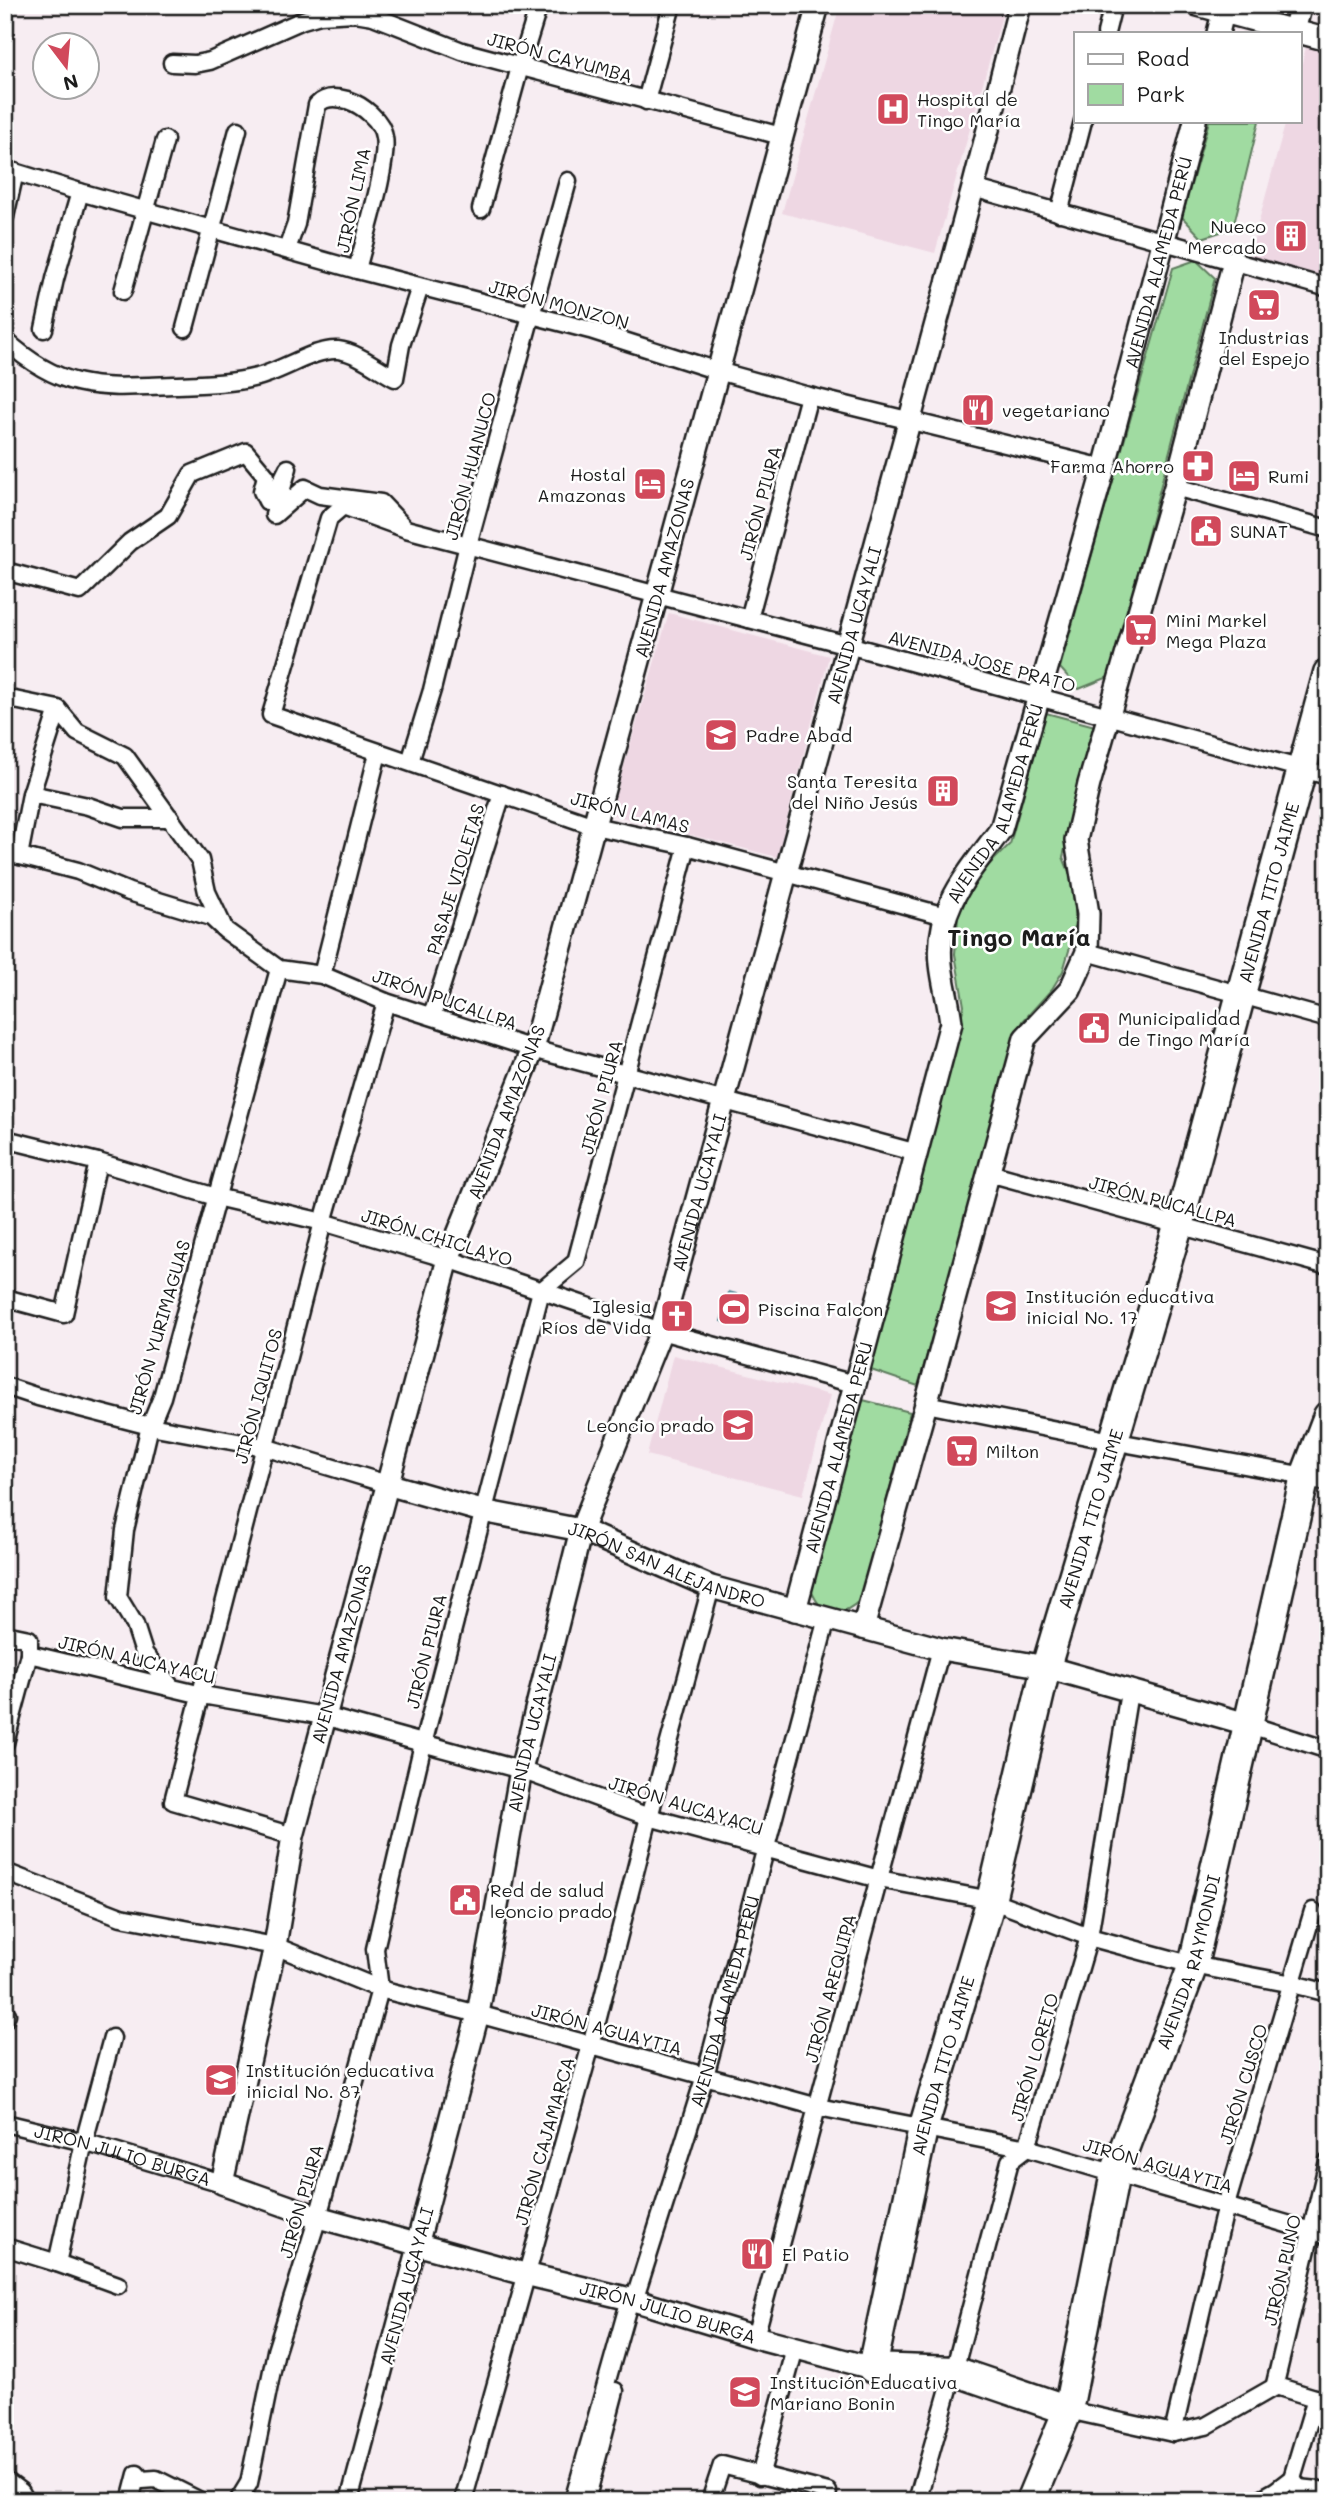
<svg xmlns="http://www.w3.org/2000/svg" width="1333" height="2506" viewBox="0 0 1333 2506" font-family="Mali,sans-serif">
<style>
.built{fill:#eed7e3}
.green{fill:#a0dba1;stroke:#5e7c5e;stroke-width:2}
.water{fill:#8cd8ec;stroke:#5f8d99;stroke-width:2}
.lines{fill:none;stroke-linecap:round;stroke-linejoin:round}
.street-casing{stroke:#1c1c1c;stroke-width:21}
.secondary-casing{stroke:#1c1c1c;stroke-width:26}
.highway-casing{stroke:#1c1c1c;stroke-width:33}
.street{stroke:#fff;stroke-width:16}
.secondary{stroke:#fff;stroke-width:21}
.highway{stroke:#fff;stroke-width:28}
.labels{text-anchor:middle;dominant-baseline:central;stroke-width:5;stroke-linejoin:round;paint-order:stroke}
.street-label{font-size:18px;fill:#1c1c1c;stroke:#fff}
.poi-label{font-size:18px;fill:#1c1c1c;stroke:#fff;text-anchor:start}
.district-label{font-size:24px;font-weight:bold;fill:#1c1c1c;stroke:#fff}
</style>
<rect width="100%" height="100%" fill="#f7edf2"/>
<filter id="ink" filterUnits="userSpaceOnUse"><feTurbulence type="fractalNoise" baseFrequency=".0143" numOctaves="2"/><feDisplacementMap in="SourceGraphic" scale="14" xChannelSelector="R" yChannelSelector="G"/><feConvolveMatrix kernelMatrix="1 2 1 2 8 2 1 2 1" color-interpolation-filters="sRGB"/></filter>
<g filter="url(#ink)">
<g class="built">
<path d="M840,5H1005L935,253L782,213Z"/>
<path d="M1307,44L1328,50V282L1248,261L1286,121H1300V70Z"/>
<path d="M669,613L829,656L777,857L610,814Z"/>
<path d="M673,1355L830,1395L803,1495L647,1455Z"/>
</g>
<g class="green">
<path d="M1209,121H1259L1233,228L1202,238L1182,217Z"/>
<path d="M1196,260L1215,278L1111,676L1079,689L1060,668L1173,268Z"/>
<path d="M1046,713L1095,726L1063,857L1075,887V922L1070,947L1063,971L1052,989L1023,1021L918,1386L868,1369L964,1006L955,954L958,918L970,889L986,868L1010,844Z"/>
<path d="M863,1400L910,1412L861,1599C840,1620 819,1616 810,1586Z"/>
</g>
<path class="water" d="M729,1292L747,1297L739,1326L721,1321Z"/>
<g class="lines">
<defs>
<g id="street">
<path d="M1106,33L1113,5"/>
<path d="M172,63L195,64L210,61L303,20L320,15L355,13L373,16L462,51L781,136"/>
<path d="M646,101L672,5"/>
<path d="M5,169L80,192L357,270L590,330L718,371L809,396L1104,468"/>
<path d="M973,188L1328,288"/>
<path d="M481,209L520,67L539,5"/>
<path d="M1059,213L1083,121"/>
<path d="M5,217L15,172"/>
<path d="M287,249L296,224L317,105C325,96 336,97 347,100C362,105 382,120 384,137C389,163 364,240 357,270"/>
<path d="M123,291L165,140"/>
<path d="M185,328L238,130"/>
<path d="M44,329L55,279L80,192"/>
<path d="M5,340C63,393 100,388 173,385C201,384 230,384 257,377C280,372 315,348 338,350C357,352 378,369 395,378L401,345L420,287"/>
<path d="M1175,487L1328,529"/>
<path d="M5,571L80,591L130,542L168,516L192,474L246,452L266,476L262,491L267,501L272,500L288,468L274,515L305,488L320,495L381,503L402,525"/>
<path d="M749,619L809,396"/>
<path d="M5,698L58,709L77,732L125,756L200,860L207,892L223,926"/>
<path d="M410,762L432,690L468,545L568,181"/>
<path d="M31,794L88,806L123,818H171"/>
<path d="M5,852L78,871L129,892L211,917L225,930L279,969L322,975L386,1002L533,1049L917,1153"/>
<path d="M19,856L31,794L58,709"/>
<path d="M945,916L687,846L594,826L271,715L329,518L343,506L406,529L848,645L1328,776"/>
<path d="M1087,952L1328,1019"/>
<path d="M322,975L378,753"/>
<path d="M432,1016L502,794"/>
<path d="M5,1139L98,1162L216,1197L323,1222L448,1259L661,1331L854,1384"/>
<path d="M989,1173L1328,1266"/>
<path d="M5,1298L64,1314L98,1162"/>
<path d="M5,1386L38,1397L150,1426L264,1447L387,1484"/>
<path d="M926,1404L1112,1441L1305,1476L1328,1483"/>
<path d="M5,1634L29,1639V1654L202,1695L324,1716L521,1770L649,1817L879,1879L991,1900L1089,1937L1193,1965L1293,1984L1328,1993"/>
<path d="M171,1687L144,1653L135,1625L118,1597L125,1530L150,1426L162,1397L279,969"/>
<path d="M1247,1724L1328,1750"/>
<path d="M5,1743L29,1654"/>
<path d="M293,1836L173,1801L323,1222L386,1002"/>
<path d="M5,1872L121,1917L275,1946L380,1989L478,2014L818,2107L1027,2148L1328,2236"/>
<path d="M5,2019L7,2014"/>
<path id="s1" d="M5,2123L84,2142L222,2183"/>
<path d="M5,2247L57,2263L118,2285"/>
<path d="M57,2263L84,2142L112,2038"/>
<path id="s2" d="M634,2301L705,2076L827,1618"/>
<path d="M755,2337L941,1649"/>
<path d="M1274,2388L1328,2161"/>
<path d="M1068,2410L1173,2433L1206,2426L1276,2386L1328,2402"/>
<path d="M1173,2433L1226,2205L1313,1911"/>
<path d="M760,2476L795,2348"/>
<path d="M1292,2478L1316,2398"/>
<path d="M5,2480L21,2492L26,2501"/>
<path d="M130,2501L137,2474L142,2480L156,2479L200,2501"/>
<path d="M238,2501L249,2483L276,2351L318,2217L380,1989L375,1949L423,1744L541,1291L576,1262L687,846"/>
<path d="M349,2501L417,2245"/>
<path d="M463,2501L591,2045L649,1817L711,1587"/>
<path d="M573,2501L630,2299"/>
<path d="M586,2501L615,2391"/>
<path d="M710,2501L722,2465L828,2492L826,2501"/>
<path d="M917,2501L954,2371L1010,2161L1027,2148L1089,1937L1129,1692"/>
<path d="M1257,2501L1275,2491L1292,2478L1299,2488L1328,2491"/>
</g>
<g id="secondary">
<path id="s3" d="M818,5L533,1049L448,1259L293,1836L275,1946L222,2183L318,2217L525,2274L630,2299L755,2337L872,2368"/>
<path d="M1198,5L1328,40"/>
<path d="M1294,30L1301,5"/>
<path d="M1218,33L1225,5"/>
<path id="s4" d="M387,1484L482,1511L581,1530L711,1587L941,1649L1046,1667L1247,1724"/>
<path id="s5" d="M795,1610L951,1023C949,1003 943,984 941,964C935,906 970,872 1001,829L1104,468L1195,121"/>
<path d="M863,1628L926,1404L1025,1038L1070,990L1087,952L1088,914L1076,840L1089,784L1175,487L1234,261"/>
<path id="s6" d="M417,2245L478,2014L521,1770L581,1530L661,1331L973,188L1020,5"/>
</g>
<g id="highway">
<path id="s7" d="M1068,2410L954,2371L872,2368L923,2129L991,1900L1046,1667L1178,1226L1328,673"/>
<path id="s8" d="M1030,2501L1068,2410L1115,2173L1193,1965L1305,1476L1328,1416"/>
</g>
</defs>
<use href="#street" class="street-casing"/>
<use href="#secondary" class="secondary-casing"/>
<use href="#highway" class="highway-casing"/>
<use href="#street" class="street"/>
<use href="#secondary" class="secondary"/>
<use href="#highway" class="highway"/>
</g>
</g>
<defs>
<symbol id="hospital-square" viewBox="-11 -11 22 22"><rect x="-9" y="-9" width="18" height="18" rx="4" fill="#d1495b" stroke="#fff"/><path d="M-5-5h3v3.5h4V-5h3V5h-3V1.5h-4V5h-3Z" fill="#fff"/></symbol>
<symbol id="building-square" viewBox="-11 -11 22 22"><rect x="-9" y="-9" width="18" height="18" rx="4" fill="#d1495b" stroke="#fff"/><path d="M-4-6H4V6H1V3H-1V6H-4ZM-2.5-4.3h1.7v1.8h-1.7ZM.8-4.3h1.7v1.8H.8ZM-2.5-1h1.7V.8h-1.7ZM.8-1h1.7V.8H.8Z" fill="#fff"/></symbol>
<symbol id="supermarket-square" viewBox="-11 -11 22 22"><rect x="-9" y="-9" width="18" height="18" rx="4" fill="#d1495b" stroke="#fff"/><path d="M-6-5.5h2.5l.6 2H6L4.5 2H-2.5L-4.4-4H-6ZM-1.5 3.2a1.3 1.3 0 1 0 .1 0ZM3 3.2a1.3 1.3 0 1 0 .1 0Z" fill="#fff"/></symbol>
<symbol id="restaurant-square" viewBox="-11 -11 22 22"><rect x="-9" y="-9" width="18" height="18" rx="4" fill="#d1495b" stroke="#fff"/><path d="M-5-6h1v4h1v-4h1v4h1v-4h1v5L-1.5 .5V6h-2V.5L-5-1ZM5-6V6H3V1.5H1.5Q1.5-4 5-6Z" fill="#fff"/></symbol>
<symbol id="pharmacy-square" viewBox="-11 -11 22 22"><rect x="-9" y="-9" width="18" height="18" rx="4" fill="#d1495b" stroke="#fff"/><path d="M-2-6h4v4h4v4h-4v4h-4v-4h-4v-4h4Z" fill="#fff"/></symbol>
<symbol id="hotel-square" viewBox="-11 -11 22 22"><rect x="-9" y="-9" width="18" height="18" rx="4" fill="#d1495b" stroke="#fff"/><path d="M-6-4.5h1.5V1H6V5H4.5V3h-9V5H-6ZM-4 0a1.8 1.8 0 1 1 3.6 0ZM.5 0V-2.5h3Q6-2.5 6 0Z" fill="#fff"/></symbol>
<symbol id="civic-square" viewBox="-11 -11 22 22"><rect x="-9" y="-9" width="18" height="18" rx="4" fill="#d1495b" stroke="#fff"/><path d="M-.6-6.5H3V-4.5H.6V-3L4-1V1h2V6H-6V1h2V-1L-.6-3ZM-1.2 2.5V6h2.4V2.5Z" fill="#fff"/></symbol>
<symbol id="school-square" viewBox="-11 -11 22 22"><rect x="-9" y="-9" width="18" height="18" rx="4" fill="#d1495b" stroke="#fff"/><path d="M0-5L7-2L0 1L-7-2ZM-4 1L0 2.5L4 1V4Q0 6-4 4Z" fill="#fff"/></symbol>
<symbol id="stadium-square" viewBox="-11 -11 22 22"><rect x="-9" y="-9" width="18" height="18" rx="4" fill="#d1495b" stroke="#fff"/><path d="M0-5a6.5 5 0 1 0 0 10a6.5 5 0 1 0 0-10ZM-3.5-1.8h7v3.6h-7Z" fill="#fff"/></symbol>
<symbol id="church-square" viewBox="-11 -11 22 22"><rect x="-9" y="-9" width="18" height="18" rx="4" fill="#d1495b" stroke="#fff"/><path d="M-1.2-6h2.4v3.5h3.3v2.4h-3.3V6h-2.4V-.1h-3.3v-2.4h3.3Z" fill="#fff"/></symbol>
</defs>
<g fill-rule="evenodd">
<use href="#hospital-square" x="874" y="90" width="38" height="38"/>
<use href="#building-square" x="1272" y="217" width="38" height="38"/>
<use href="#supermarket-square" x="1245" y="286" width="38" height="38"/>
<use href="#restaurant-square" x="959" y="391" width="38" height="38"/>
<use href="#pharmacy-square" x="1179" y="447" width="38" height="38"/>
<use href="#hotel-square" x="1225" y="457" width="38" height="38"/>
<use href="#hotel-square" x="631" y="465" width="38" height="38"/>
<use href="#civic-square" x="1187" y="512" width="38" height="38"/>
<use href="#supermarket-square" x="1122" y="611" width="38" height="38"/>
<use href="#school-square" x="702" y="716" width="38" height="38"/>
<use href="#building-square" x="924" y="772" width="38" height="38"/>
<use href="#civic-square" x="1075" y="1009" width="38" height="38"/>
<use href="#school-square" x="982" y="1287" width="38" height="38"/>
<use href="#stadium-square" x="715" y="1290" width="38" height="38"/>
<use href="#church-square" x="658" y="1297" width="38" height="38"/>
<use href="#school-square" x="719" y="1406" width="38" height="38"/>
<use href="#supermarket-square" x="943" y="1432" width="38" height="38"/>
<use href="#civic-square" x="446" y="1881" width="38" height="38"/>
<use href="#school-square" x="202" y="2061" width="38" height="38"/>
<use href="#restaurant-square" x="738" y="2235" width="38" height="38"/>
<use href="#school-square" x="726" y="2373" width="38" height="38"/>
</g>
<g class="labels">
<g class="street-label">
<text transform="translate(560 57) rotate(15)">JIRÓN CAYUMBA</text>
<text transform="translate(353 200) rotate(-78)">JIRÓN LIMA</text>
<text stroke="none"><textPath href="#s5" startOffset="1407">AVENIDA ALAMEDA PERÚ</textPath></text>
<text transform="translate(559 304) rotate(15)">JIRÓN MONZON</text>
<text transform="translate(470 466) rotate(-75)">JIRÓN HUANUCO</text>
<text transform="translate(760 503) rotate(-75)">JIRÓN PIURA</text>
<text transform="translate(664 568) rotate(-75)">AVENIDA AMAZONAS</text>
<text stroke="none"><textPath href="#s6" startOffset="1680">AVENIDA UCAYALI</textPath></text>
<text transform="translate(982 661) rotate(15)">AVENIDA JOSE PRATO</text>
<text stroke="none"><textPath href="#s5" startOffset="840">AVENIDA ALAMEDA PERÚ</textPath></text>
<text transform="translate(630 812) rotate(14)">JIRÓN LAMAS</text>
<text transform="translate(455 879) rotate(-73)">PASAJE VIOLETAS</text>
<text stroke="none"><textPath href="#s7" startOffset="1731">AVENIDA TITO JAIME</textPath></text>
<text transform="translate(445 999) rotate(19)">JIRÓN PUCALLPA</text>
<text transform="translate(601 1097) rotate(-75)">JIRÓN PIURA</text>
<text transform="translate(506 1112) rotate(-69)">AVENIDA AMAZONAS</text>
<text stroke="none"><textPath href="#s6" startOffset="1092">AVENIDA UCAYALI</textPath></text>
<text transform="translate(1163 1201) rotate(15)">JIRÓN PUCALLPA</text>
<text transform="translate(437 1237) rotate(17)">JIRÓN CHICLAYO</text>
<text transform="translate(159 1327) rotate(-74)">JIRÓN YURIMAGUAS</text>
<text transform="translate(258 1396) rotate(-75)">JIRÓN IQUITOS</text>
<text stroke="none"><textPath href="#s5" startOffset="168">AVENIDA ALAMEDA PERÚ</textPath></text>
<text stroke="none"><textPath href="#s7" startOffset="1080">AVENIDA TITO JAIME</textPath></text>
<text stroke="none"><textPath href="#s4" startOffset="292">JIRÓN SAN ALEJANDRO</textPath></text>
<text transform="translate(426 1651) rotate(-76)">JIRÓN PIURA</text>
<text transform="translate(341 1654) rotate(-75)">AVENIDA AMAZONAS</text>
<text transform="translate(137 1659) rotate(13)">JIRÓN AUCAYACU</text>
<text stroke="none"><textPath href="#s6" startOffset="525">AVENIDA UCAYALI</textPath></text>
<text transform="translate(686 1805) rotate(17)">JIRÓN AUCAYACU</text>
<text stroke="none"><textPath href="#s8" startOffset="564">AVENIDA RAYMONDI</textPath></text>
<text transform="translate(830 1988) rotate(-75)">JIRÓN AREQUIPA</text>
<text stroke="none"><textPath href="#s2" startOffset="313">AVENIDA ALAMEDA PERÚ</textPath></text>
<text transform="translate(607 2029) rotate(15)">JIRÓN AGUAYTIA</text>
<text transform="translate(1034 2057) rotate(-74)">JIRÓN LORETO</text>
<text stroke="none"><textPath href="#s7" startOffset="513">AVENIDA TITO JAIME</textPath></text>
<text transform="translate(1243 2084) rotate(-73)">JIRÓN CUSCO</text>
<text transform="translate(544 2141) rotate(-74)">JIRÓN CAJAMARCA</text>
<text stroke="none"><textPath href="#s1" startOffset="122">JIRÓN JULIO BURGA</textPath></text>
<text transform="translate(1158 2165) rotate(16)">JIRÓN AGUAYTIA</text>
<text transform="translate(301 2201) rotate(-74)">JIRÓN PIURA</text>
<text transform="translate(1282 2270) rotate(-77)">JIRÓN PUNO</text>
<text transform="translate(406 2286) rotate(-75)">AVENIDA UCAYALI</text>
<text stroke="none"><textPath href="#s3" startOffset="2725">JIRÓN JULIO BURGA</textPath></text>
</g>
<g class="poi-label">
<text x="917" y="99">Hospital de<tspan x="917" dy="21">Tingo María</tspan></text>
<text x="1266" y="226" text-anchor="end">Nueco<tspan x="1266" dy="21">Mercado</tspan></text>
<text x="1264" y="337" text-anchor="middle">Industrias<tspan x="1264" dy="21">del Espejo</tspan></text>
<text x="1002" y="410">vegetariano</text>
<text x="1174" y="466" text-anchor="end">Farma Ahorro</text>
<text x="626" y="474" text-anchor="end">Hostal<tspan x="626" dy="21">Amazonas</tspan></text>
<text x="1268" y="476">Rumi</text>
<text x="1230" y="531">SUNAT</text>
<text x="1166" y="620">Mini Markel<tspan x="1166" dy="21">Mega Plaza</tspan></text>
<text x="746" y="735">Padre Abad</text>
<text x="918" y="781" text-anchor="end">Santa Teresita<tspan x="918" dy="21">del Niño Jesús</tspan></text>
<text x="1118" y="1018">Municipalidad<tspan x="1118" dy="21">de Tingo María</tspan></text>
<text x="1026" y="1296">Institución educativa<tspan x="1026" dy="21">inicial No. 17</tspan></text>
<text x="652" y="1306" text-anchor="end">Iglesia<tspan x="652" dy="21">Ríos de Vida</tspan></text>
<text x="758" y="1309">Piscina Falcon</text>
<text x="714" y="1425" text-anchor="end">Leoncio prado</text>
<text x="986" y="1451">Milton</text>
<text x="490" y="1890">Red de salud<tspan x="490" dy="21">leoncio prado</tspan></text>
<text x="246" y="2070">Institución educativa<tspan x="246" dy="21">inicial No. 87</tspan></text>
<text x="782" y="2254">El Patio</text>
<text x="770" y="2382">Institución Educativa<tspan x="770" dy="21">Mariano Bonin</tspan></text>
</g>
<g class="district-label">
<text x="1019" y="936">Tingo María</text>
</g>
</g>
<rect width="1333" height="2506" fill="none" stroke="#fff" stroke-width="28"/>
<rect x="14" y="14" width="1305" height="2478" fill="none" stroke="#1c1c1c" stroke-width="2.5" filter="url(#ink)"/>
<rect x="1074" y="32" width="228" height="91" fill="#ffffff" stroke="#a4a4a4" stroke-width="2"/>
<rect x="1088" y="54" width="35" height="10" fill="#ffffff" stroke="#a4a4a4" stroke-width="2"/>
<text x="1137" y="66" font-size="21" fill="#1c1c1c">Road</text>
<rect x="1088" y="84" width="35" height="21" fill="#a0dba1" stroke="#a4a4a4" stroke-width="2"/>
<text x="1137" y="102" font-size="21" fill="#1c1c1c">Park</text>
<g transform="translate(66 66) rotate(164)"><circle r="33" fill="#ffffff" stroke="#a4a4a4" stroke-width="2"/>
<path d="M0-5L12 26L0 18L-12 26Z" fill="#d1495b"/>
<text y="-10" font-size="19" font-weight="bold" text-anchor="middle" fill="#1c1c1c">N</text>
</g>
</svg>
